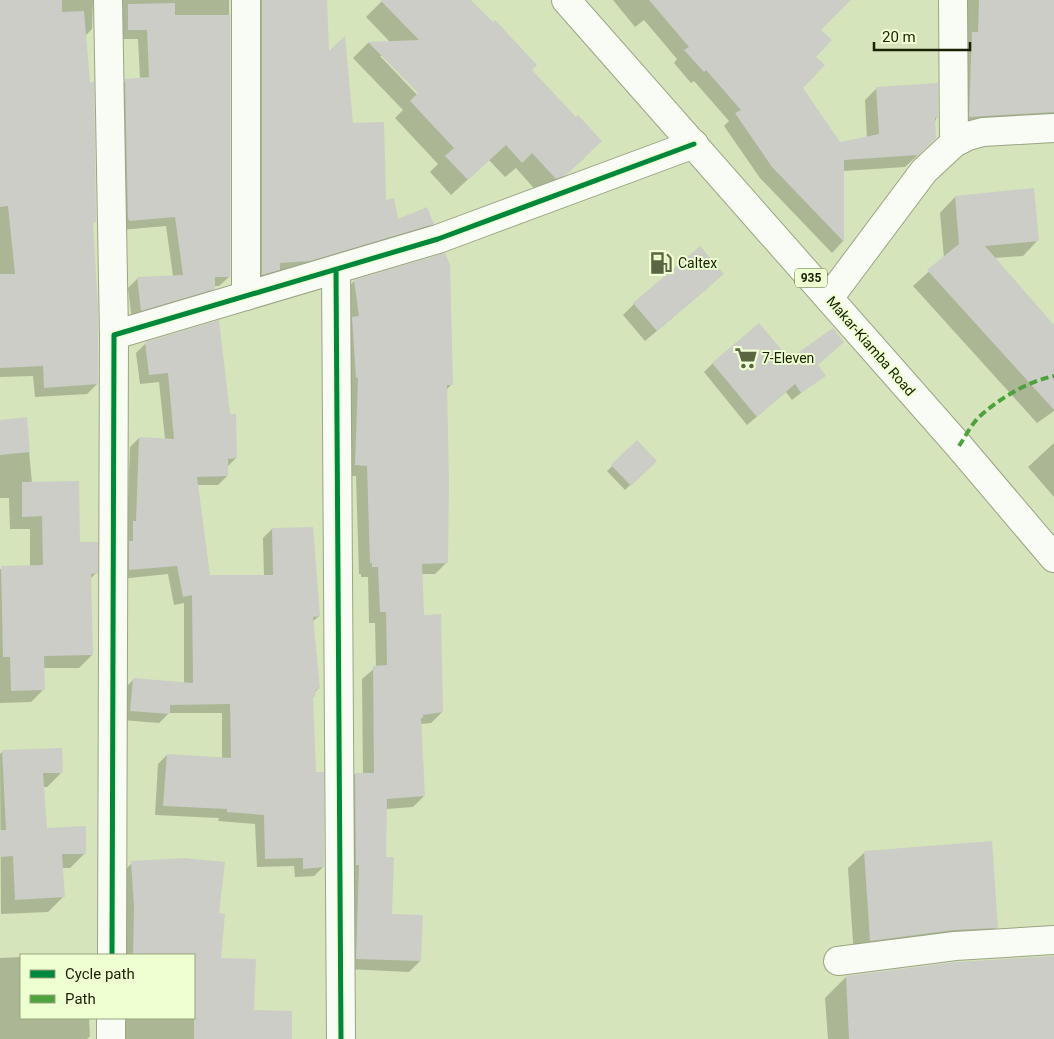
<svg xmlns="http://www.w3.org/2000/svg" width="1054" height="1039" viewBox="0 0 1054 1039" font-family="Roboto,sans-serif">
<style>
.shadow{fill:#0003;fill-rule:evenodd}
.building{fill:#cccdc7}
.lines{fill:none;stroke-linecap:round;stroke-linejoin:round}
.minor-casing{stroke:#9aa584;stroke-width:30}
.major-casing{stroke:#9aa584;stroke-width:30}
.minor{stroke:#f9fbf5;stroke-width:28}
.major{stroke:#f9fbf5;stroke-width:28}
.quiet{stroke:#4ea23d;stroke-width:4;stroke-dasharray:8 4;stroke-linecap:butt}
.cycleway-casing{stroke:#eeffd1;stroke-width:8}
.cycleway{stroke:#00873e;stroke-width:5}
.labels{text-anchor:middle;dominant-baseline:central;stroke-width:4;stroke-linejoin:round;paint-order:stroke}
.shield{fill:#eeffd1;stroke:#586441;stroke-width:1}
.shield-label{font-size:12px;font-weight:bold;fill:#182103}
.poi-label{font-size:14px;fill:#182103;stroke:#eeffd1;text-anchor:start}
.street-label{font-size:14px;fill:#182103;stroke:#eeffd1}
</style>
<rect width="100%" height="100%" fill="#d5e4ba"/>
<g class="shadow">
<path d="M0,0H93L92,29L85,36L95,221L92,224L97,384L87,394L35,397L33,376L0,377Z"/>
<path d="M110,0H229V277L219,286H214L204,298L132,320L128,288L138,278L173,276L166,226L120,230L116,90L126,80L140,79L138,39H115Z"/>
<path d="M248,0H325L328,54L352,124L385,201L397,220L432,224L423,233L299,270L276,272L268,279L252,284Z"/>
<path d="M383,0H470L530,70L585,157L548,191L539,194L516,168L505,177L489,160L451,195L430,172L438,164L395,118L403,110L353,58L368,43L390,42L366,17ZM380,56H384L423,97L421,99Z"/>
<path d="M613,0H838L819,30L814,57L802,87L839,143L867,138L865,100L877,88L937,117L923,150L905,167L843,171V241L832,253L760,178L724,126L729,121L694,81L691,83L674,63L677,59L644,20L635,27Z"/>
<path d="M968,0H1054V124L957,129Z"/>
<path d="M955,197L1038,240L1023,256L994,258L1054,327V411L1037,423L913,286L944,258L940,213Z"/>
<path d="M354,281L451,385L446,390V563L435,574H421L423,616L442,712L431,723L420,724L424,796L413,807L386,809L385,858L390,915L420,961L409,972L346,969L344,785L355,774H363L362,679L376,667L375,623H369L368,577H361V574H359L356,476H345L343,293Z"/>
<path d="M711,285L645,341L623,315L634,304Z"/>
<path d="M146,343L229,416L236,458L227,467V476L218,485H196L209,576H264L263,538L272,529L319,616L312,622L318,688L312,698L314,774L323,867L314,876L295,877L294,866L257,867L255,824L218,821L219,818L155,815L158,764L167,755L222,758V713H169L159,723L122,720L124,689L134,679L184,684V603L174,605L168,574L120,579L127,529L130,447L139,438L165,439L159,382L140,384L136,353Z"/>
<path d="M789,360L817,365L824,375L792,400L786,392L747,425L704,372L713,363Z"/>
<path d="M26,419L32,483L79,543L96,573L90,579L92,655L79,668H43L44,689L31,702L0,703V569L30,566V529H10L9,498H0V421Z"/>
<path d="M637,442L655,461L625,490L607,471Z"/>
<path d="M1054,443V497L1028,467Z"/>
<path d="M3,751L62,772L47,787H43L46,829L85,853L70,868H62L63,897L48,912L1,914L0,754Z"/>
<path d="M865,852L997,927L981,944L854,957L848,868Z"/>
<path d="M132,863L218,914L220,959L253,1011L291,1039H123V1018H194V955H124L122,873Z"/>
<path d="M86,954V955H53Z"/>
<path d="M21,957V1018H89L90,1036L87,1039H0V958Z"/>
<path d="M1054,957V1039H828L825,998L846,977Z"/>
</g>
<g class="building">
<path d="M0,0H62V12L84,11L90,82H94L96,222H93L98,309V384L44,388L43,366L0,368V274H15L8,206L0,207Z"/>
<path d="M262,0H327L329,51L345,36L353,123L384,122L386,200L394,198L398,219L427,207L434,224L310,261L280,263V270L262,275Z"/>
<path d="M380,0H471L493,22L495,20L537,65L532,70L576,117L578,115L602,141L566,175L556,179L532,153L522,163L506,145L468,180L445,156L454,148L410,101L418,93L368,42L419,40Z"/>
<path d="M649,0H851L821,30L832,40L816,57L825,65L803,88L840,142L879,134L876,87L938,83V118H935L936,138L918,155L844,160V242L772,167L735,113L741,110L706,70L704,72L684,50L689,47Z"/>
<path d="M979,0H1054V112L969,117L972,32H978Z"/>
<path d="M175,3V15H230V277H215V289L141,311L137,277L183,275L175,217L130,221L128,219L125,79L149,77L147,30H128V4Z"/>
<path d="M1034,188L1039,241L985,246L1054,325V410L927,270L959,244L955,196Z"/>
<path d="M700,246L724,274L657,331L633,303Z"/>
<path d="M445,253L450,265L453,385H447L449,483L448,563L422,564L424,615L441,614L443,712L423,715V718H421L425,796L387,799L386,857H394L392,914L423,915L421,961L356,959L359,865H356L355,773H374L373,666L387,665L386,612H380L378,567H372V563H370L367,466L355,465L358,378H356L352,317L359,316L354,280Z"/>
<path d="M219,320L230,414H236L237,458L228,459V476L197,477L210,575H273L272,528L313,527L320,616L313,617L320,689H316L315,697H313L316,772H324V867L303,869V858L265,859L264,815L227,812V809L163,806L167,754L231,758L230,704L170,705V714L130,711L133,678L193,683L192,595L183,597L177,566L129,570V541H133V521H136L139,437L174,439L168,373L149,375L145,342Z"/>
<path d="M759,323L789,359L833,328L844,342L818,365L826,376L801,393L795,384L757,417L712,363Z"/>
<path d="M27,417L30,452L0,455V420Z"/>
<path d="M637,440L657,461L631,486L611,465Z"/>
<path d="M79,481L80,542H98V573L91,574L93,655L44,656L45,690L11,691L10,657H3L1,566L43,565L42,516L22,517V482Z"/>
<path d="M62,748L63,773H43L47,828L86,826V854H62L65,897L15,900L13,856L0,857V830H6L2,750Z"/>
<path d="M992,841L998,928L953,930L870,941L864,851Z"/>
<path d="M184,858L225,862L219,913L225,914L221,958L256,959L254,1010L292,1011V1039H194V955L133,954L134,907L131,861Z"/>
<path d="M1054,956V1039H849L846,976L956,962Z"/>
</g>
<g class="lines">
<defs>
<g id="minor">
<path d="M108,0L114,335"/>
<path d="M953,0L954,143"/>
<path d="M336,270L341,1039"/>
<path d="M246,296V0"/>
<path d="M829,298L924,171L954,143L968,136L983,132L1054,128"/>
<path d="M112,955L114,335L438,239L694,144"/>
<path d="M838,961L955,946L1054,940"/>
<path d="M111,1039V1018"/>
</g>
<path id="major" d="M566,0L959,446L1054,558"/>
</defs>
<use href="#minor" class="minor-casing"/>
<use href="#major" class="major-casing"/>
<use href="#minor" class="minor"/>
<use href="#major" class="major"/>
<path class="quiet" d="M959,446C965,437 971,425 979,417C1000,398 1026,382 1054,376"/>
<defs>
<g id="cycleway">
<path d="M336,270L341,1039"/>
<path d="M112,955L114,335L438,239L694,144"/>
</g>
</defs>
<use href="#cycleway" class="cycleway-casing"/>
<use href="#cycleway" class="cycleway"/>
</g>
<defs>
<symbol id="fuel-bare" viewBox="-9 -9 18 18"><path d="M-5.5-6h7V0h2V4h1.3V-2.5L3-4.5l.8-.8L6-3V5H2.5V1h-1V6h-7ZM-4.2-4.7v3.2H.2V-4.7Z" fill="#5a6543" stroke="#eeffd1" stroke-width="2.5" paint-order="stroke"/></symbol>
<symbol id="supermarket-bare" viewBox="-9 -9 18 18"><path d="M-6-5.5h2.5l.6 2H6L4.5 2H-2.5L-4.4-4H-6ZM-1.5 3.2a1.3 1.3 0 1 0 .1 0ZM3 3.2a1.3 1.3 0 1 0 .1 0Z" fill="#5a6543" stroke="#eeffd1" stroke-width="2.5" paint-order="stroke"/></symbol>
</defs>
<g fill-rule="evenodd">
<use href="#fuel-bare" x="645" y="247" width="32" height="32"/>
<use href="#supermarket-bare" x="730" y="342" width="32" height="32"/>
</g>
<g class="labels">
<rect class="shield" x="795" y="268.5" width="32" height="19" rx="4"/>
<g class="shield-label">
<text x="811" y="278">935</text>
</g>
<g class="poi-label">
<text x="678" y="263">Caltex</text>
<text x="762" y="358">7-Eleven</text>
</g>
<g class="street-label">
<text transform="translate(871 346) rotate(49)">Makar-Kiamba Road</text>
</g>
</g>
<rect x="20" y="954" width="175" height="65" fill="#eeffd1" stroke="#98a67f"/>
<rect x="30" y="970" width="25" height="8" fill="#00873e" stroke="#98a67f"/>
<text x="65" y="979" font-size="15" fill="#182103">Cycle path</text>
<rect x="30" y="995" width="25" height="8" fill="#4ea23d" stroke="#98a67f"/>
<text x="65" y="1004" font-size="15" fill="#182103">Path</text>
<path d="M874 42v8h96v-8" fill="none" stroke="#182103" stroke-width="2.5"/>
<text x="882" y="42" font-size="15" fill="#182103" stroke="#eeffd1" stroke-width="4" paint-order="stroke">20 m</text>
</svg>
